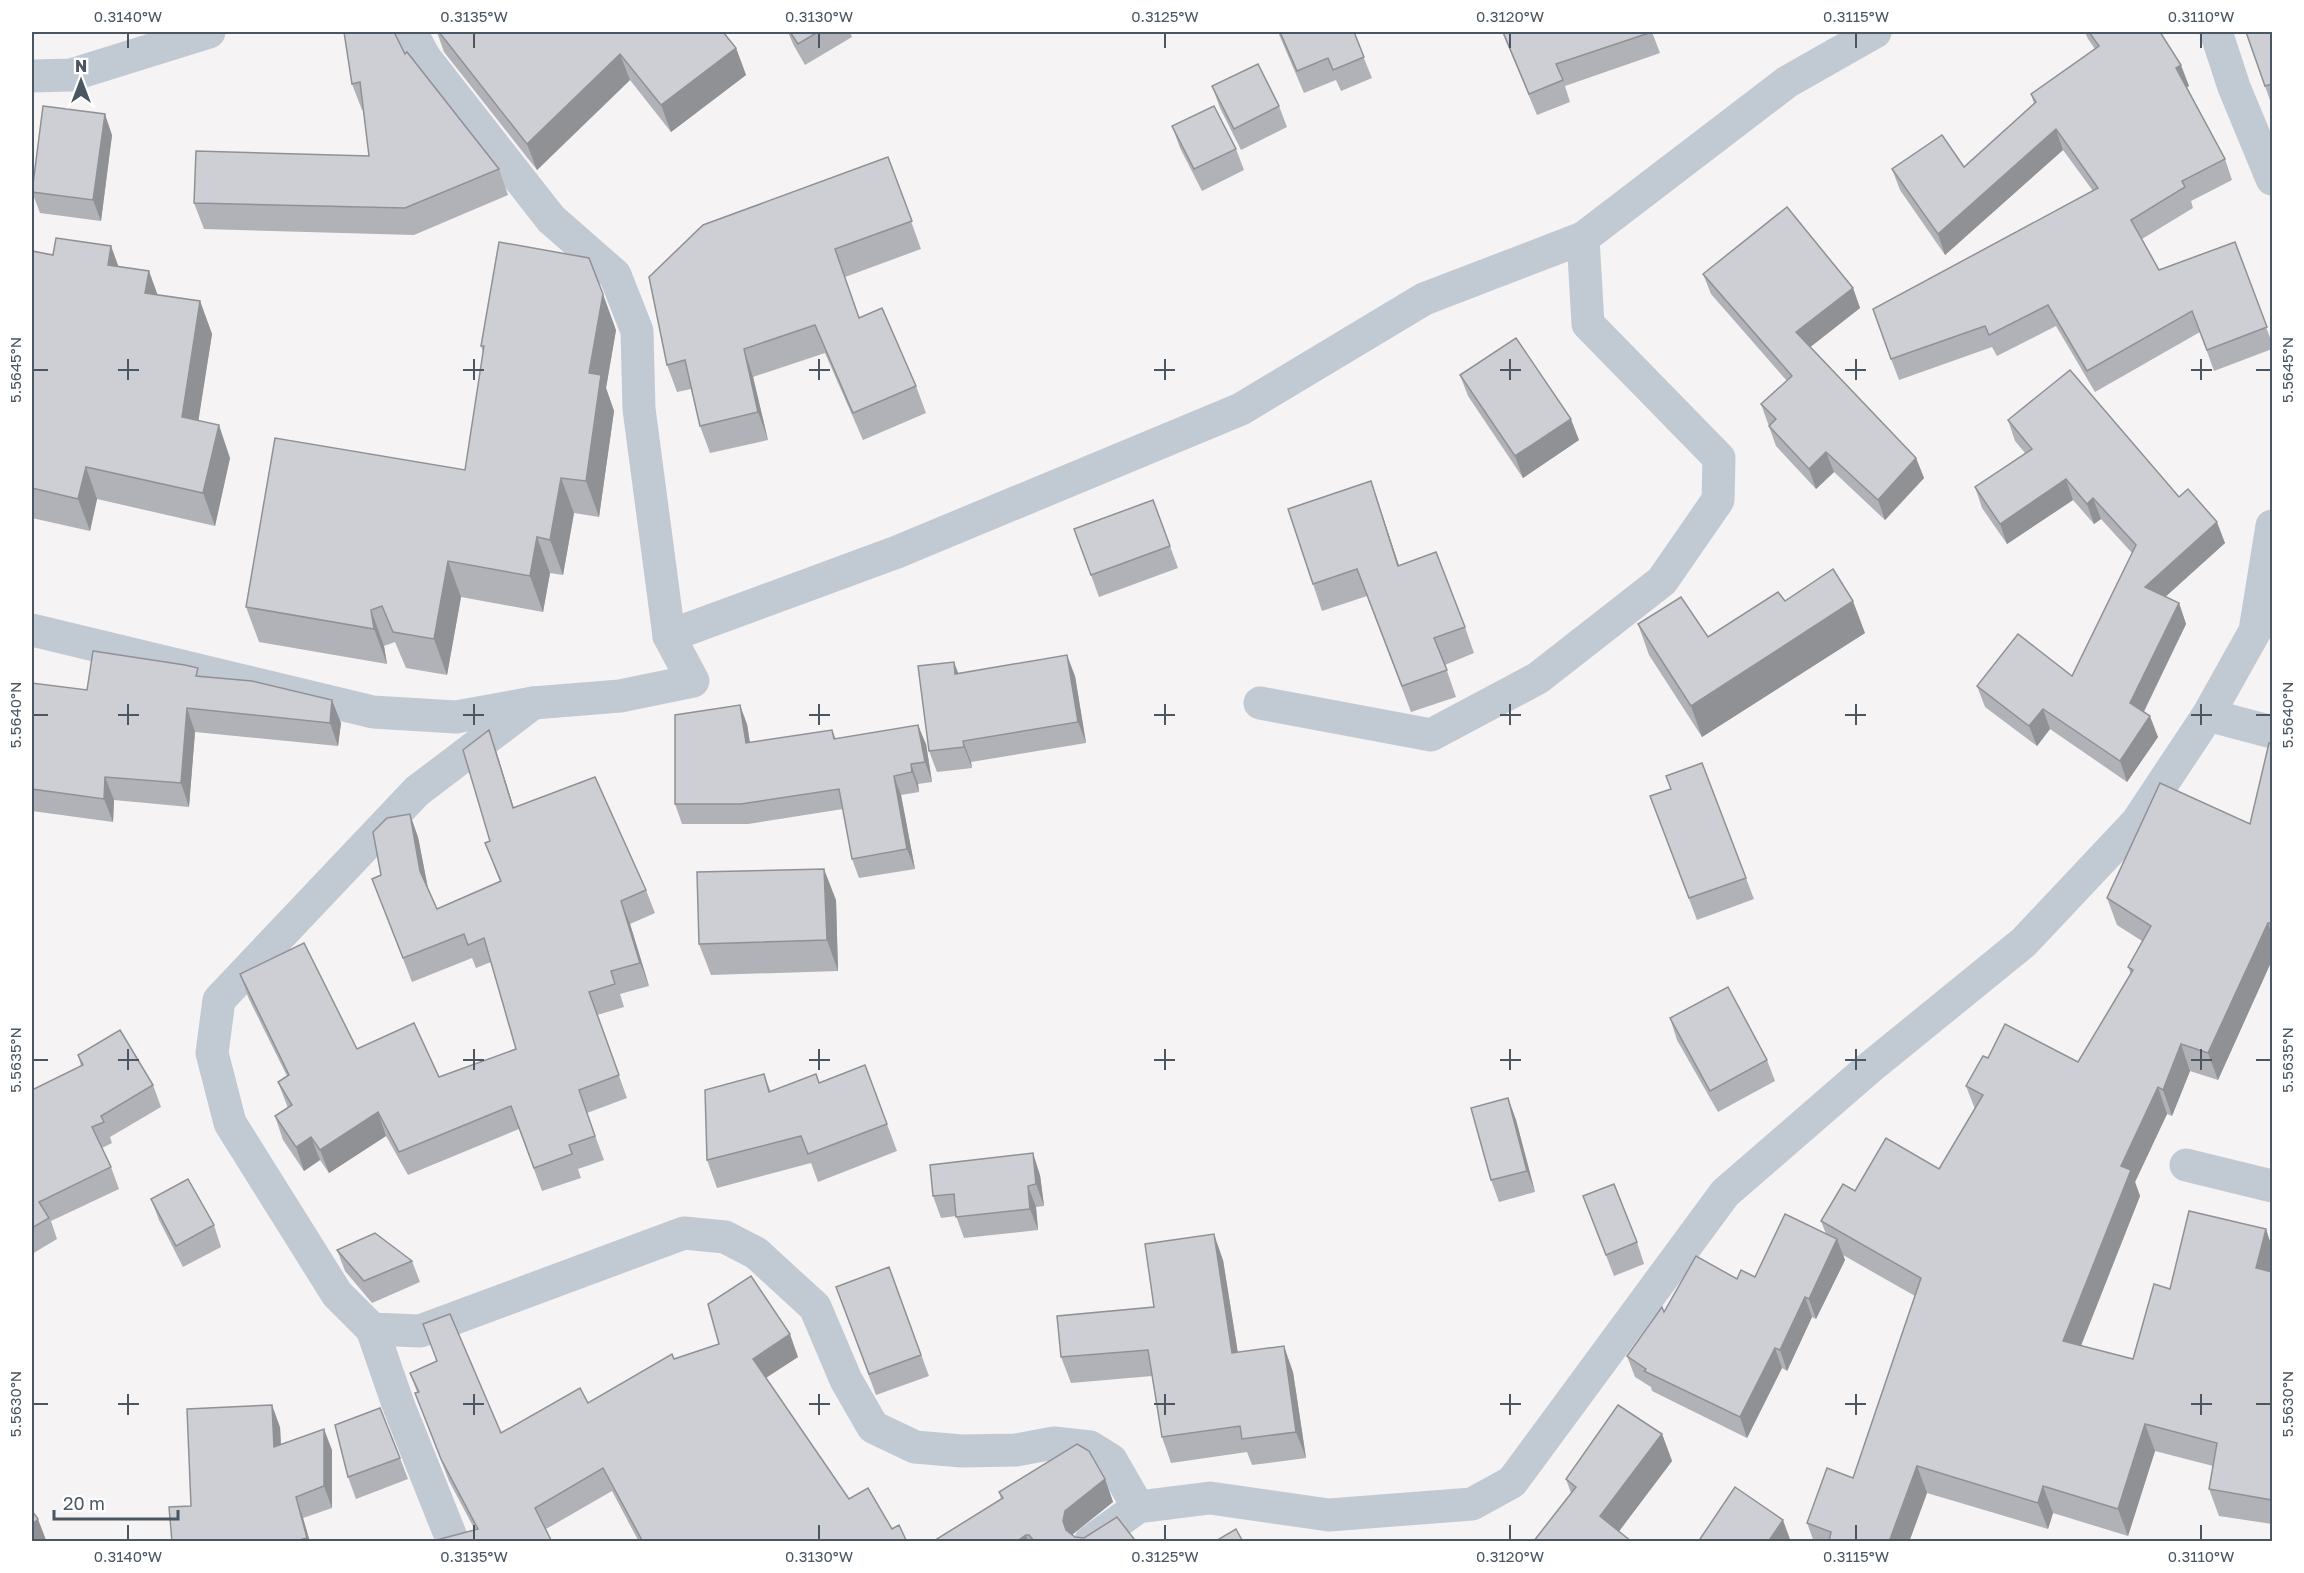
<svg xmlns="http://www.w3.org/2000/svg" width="2304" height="1573" viewBox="0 0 2304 1573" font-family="'Golos Text',sans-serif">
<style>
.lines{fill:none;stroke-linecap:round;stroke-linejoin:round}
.minor{stroke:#c1cad2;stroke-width:33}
.wall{fill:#b0b2b7}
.shaded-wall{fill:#909195}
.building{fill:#cdcfd5;stroke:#909195;stroke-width:1.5}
.ticks{fill:none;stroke:#4a5661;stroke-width:2}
.neatline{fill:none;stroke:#4a5661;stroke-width:2}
.ticks-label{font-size:15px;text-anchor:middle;fill:#4a5661}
</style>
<rect width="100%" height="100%" fill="#f5f3f3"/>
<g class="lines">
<g class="minor">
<path d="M2216,32L2234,87L2272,179"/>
<path d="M32,76L71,75L209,32"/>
<path d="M32,630L373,712L456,717L533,703L620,696L693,681L669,636L639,409L637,331L615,275L551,219L425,58L411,32"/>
<path d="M669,636L897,552L1241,409L1424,299L1583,238L1787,82L1875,32"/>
<path d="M533,703L417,791L219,1000L212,1053L230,1123L337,1294L372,1329L420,1331L684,1233L725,1237L756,1253L815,1307L846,1380L873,1427L915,1447L962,1451L1016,1450L1054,1443L1090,1447L1111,1460L1138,1507"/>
<path d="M1260,703L1431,735L1538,678L1662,581L1718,500L1719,458L1588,324L1583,238"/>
<path d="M2208,715L2272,732"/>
<path d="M2186,1165L2272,1186"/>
<path d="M372,1329L398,1404L453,1542"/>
<path d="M1090,1542L1138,1507L1210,1498L1329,1515L1472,1504L1512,1482L1725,1193L1868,1069L2024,942L2137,822L2208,715L2255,631L2272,526"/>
</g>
</g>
<g class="wall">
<path d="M437,32H723L736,48L746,75L671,132L630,80L537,170L444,52Z"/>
<path d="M788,32H850L852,37L805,65L793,44Z"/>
<path d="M1278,32H1358L1354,34L1372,78L1341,91L1336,80L1304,93Z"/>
<path d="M1502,32H1652L1660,53L1565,86L1570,102L1537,115Z"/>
<path d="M2085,32H2160L2189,86L2187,87L2225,159L2232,180L2191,201L2193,208L2142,239L2159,270L2235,242L2272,343V349L2214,371L2200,332L2095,392L2056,326L1997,356L1992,347L1899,380L1891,359L2093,191L2063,150L1945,255L1900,190L1892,169L1964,167L2034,104L2031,94L2095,49L2088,39Z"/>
<path d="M2246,32H2272V106Z"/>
<path d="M405,54L499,169L508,195L414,235L204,229L194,203L369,156L364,110H362L352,84Z"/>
<path d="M1212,86L1279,106L1287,127L1241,150L1220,108Z"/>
<path d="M1172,126L1236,149L1244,170L1202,191L1180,148Z"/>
<path d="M112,135L101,221L40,213L32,192Z"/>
<path d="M888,157L921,249L845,277L859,318L916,386L926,413L863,440L825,353L753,377L768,440L710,453L700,426L691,389L677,392L667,365Z"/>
<path d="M111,246L118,266L158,295L200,301L212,334L198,420L230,458L215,526L97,499L90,531L32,518V251L53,255Z"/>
<path d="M1703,274L1853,288L1860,308L1810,347L1916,458L1924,478L1885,520L1834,472L1816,489L1776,446L1761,404L1787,381L1711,294Z"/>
<path d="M616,330L606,388L614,411L599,517L574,513L563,575L550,573L543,612L461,597L447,675L406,668L395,642L384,646L387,664L259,642L246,607L465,470L483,352L481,346Z"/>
<path d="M1460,375L1579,440L1523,478L1468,396Z"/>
<path d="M2008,420L2179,497L2225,543L2165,597L2179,603L2186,624L2144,712L2158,737L2127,782L2050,729L2037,746L1985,707L1977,686L2072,676L2132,553L2101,519L2094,524L2073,500L2007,544L1982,508L1975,487L2025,453L2015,441Z"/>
<path d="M1371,481L1399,566L1465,627L1474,653L1445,665L1456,697L1411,712L1367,596L1322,611L1313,584Z"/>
<path d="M1074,529L1170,546L1178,568L1099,597Z"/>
<path d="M1785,601L1865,633L1702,737L1649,655L1638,624L1708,637Z"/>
<path d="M958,674L1075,676L1086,743L971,762L972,768L937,772L929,751Z"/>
<path d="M201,676L341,723L338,746L195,732L189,807L114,800L113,822L32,811V683L87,690Z"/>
<path d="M747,724L750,743L832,730L836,739L926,744L932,782L918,784L919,792L901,795L915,869L859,878L852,859L843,809L748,824H682L675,804Z"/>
<path d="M489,730L497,754L514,808L646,890L655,913L630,924L649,986L620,994L624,1007L597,1015L627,1098L587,1113L604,1160L578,1169L581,1178L542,1191L519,1129L408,1175L386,1136L329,1173L320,1160L304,1171L283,1140L275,1116L288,1108L278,1082L287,1076L248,997L240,974L357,1049L439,1077L516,1049L491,962L476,968L472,958L412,982L372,879L381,875L418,837L428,888L437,909L500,882L485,843L490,841Z"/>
<path d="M2272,744V960L2218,1080L2190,1071L2172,1116L2167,1114L2135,1182L2140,1196L2081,1346L2133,1359L2170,1289L2266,1229L2272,1248V1267L2271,1271L2272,1272V1524L2219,1516L2209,1489L2213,1466L2155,1451L2128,1536L2053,1513L2048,1529L1927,1493L1909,1542H1814L1807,1523L1853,1478L1915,1296L1843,1255L1845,1260L1816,1319L1812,1317L1787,1371L1782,1368L1747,1438L1652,1391L1651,1387L1635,1377L1627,1356L1664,1312L1737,1279L1755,1277L1826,1234L1821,1221L1855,1191L1939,1169L1975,1109L1966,1086L1988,1058L2078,1062L2131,974L2128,967L2142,941L2117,925L2107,898L2250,824Z"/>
<path d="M1702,763L1754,899L1697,920L1650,796L1671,789Z"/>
<path d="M836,900L838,971L711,975L699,944Z"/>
<path d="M1670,1018L1767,1060L1775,1081L1718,1112L1677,1040Z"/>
<path d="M78,1055L153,1085L161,1107L110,1137L112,1143L102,1148L111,1167L119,1189L51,1221L57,1239L32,1254V1090L81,1066Z"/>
<path d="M865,1065L897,1151L818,1182L811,1163L717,1188L707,1160L764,1074L771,1092L819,1083Z"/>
<path d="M1508,1098L1516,1120L1535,1192L1499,1202L1491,1180Z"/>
<path d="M1040,1175L1044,1206L1036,1207L1038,1230L964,1238L956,1216L941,1218L933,1196Z"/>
<path d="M1583,1196L1637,1242L1644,1264L1614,1276Z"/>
<path d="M151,1199L214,1225L221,1247L183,1267L159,1220Z"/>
<path d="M337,1250L412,1261L420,1282L372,1303L345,1271Z"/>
<path d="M1223,1260L1238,1353L1293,1372L1306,1458L1252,1465L1247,1452L1171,1463L1162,1437L1152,1376L1071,1383L1061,1357L1154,1307Z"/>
<path d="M889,1267L929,1376L876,1395L836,1287Z"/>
<path d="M798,1357L766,1378L849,1499L892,1529L907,1542H639L612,1491L546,1529L475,1530L449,1481L415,1393L417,1392L410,1373L501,1433L588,1403L674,1359Z"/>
<path d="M280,1427L281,1445L332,1450V1508L303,1518L310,1542H172L191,1506Z"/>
<path d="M1662,1434L1672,1461L1619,1531L1571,1493L1566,1479Z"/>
<path d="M400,1458L408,1479L356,1499L348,1477Z"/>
<path d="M1105,1479L1113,1502L1073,1534V1535L1075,1537L1135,1542H932L1001,1499L999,1492Z"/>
</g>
<g class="shaded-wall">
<path d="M736,48L746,75L671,132L661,105Z"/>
<path d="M620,54L630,80L537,170L527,144Z"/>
<path d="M2181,65L2189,86L2184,89L2176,68Z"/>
<path d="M105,114L112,135L101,221L93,200Z"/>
<path d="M2056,129L2063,150L1945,255L1938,234Z"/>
<path d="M111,246L123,279L108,265Z"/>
<path d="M149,271L161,304L145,293Z"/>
<path d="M1853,288L1860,308L1804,352L1796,332Z"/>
<path d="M603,294L616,330L606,388L614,411L599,517L586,481L589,373Z"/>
<path d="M200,301L212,334L194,449L182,417Z"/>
<path d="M744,349L753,377L768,440L758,412Z"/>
<path d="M1571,419L1579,440L1523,478L1515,456Z"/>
<path d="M219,425L230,458L215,526L203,493Z"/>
<path d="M1826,452L1834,472L1816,489L1809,469Z"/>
<path d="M1916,458L1924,478L1885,520L1878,500Z"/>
<path d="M86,467L97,499L90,531L78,499Z"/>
<path d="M561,478L574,513L563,575L550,540Z"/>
<path d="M2066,479L2073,500L2007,544L2000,524Z"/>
<path d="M1371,481L1380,508L1408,593L1398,566Z"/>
<path d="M2093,498L2101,519L2094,524L2087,504Z"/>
<path d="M2217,522L2225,543L2153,608L2145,587Z"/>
<path d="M537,537L550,573L543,612L530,576Z"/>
<path d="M448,561L461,597L447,675L434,639Z"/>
<path d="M1853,601L1865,633L1702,737L1691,706Z"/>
<path d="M2179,603L2186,624L2138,723L2130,703Z"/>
<path d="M371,610L384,646L387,664L374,629Z"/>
<path d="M1067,655L1075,676L1086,743L1078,722Z"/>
<path d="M954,662L962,683L955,674Z"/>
<path d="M332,700L341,723L338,746L330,723Z"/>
<path d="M740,705L747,724L753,763L746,743Z"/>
<path d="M187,708L195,732L189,807L181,783Z"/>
<path d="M2043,709L2050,729L2037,746L2029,726Z"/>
<path d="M2150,716L2158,737L2127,782L2120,761Z"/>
<path d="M918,725L926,744L932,782L925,762Z"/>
<path d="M489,730L497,754L521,832L513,808Z"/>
<path d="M963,741L971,762L972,768L964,747Z"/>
<path d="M911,764L918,784L919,792L912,772Z"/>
<path d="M894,776L901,795L915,869L907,849Z"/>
<path d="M105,777L114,800L113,822L104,799Z"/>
<path d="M410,814L418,837L429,894L420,871Z"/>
<path d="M824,869L836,900L838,971L827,940Z"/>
<path d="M621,901L630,924L649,986L640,963Z"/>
<path d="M2268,923L2272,936V960L2218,1080L2208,1053Z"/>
<path d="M2181,1044L2190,1071L2172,1116L2163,1090Z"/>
<path d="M2158,1087L2167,1114L2135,1182L2140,1196L2072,1368L2063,1341L2121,1166Z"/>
<path d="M1508,1098L1516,1120L1535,1192L1527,1171Z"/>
<path d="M378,1112L386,1136L329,1173L320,1150Z"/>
<path d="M311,1137L320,1160L304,1171L296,1147Z"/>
<path d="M1033,1153L1040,1175L1044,1206L1036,1184Z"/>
<path d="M1028,1186L1036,1207L1038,1230L1030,1209Z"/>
<path d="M2266,1229L2272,1248V1267L2266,1295L2256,1268Z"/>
<path d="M1214,1234L1223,1260L1242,1379L1232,1353Z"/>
<path d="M1837,1239L1845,1260L1816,1319L1809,1299Z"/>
<path d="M1805,1297L1812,1317L1787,1371L1780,1350Z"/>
<path d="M790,1334L798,1357L761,1381L753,1359Z"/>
<path d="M1284,1346L1293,1372L1306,1458L1296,1432Z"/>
<path d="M1775,1348L1782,1368L1747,1438L1740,1417Z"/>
<path d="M272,1405L280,1427L282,1469L274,1447Z"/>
<path d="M2145,1424L2155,1451L2128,1536L2118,1509Z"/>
<path d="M324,1429L332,1450V1508L324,1486Z"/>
<path d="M1662,1434L1672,1461L1611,1542L1600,1516Z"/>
<path d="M1917,1466L1927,1493L1909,1542H1889Z"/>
<path d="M1105,1479L1113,1502L1073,1534L1072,1542H1071L1063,1521L1065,1511Z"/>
<path d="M2043,1486L2053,1513L2048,1529L2038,1503Z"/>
<path d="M296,1497L303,1518L310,1542H308L307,1538Z"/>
<path d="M38,1519L46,1540L45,1542H32V1525Z"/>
<path d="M1783,1520L1791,1542H1768Z"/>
<path d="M1026,1535L1028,1542H1016Z"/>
</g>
<g class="building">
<path d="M344,32H394L405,54L407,52L499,169L405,208L194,203L196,151L369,156L360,82L352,84Z"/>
<path d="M439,32H723L736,48L661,105L620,54L527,144Z"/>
<path d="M790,32H818L798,44Z"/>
<path d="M1280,32H1354L1364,57L1333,70L1328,58L1297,71Z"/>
<path d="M1503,32H1652L1556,64L1563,80L1529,94Z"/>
<path d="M2089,32H2160L2181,65L2176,68L2225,159L2182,181L2185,187L2131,220L2159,270L2235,242L2267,327L2207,350L2192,311L2087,371L2048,305L1989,335L1985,326L1891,359L1873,309L2098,188L2056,129L1938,234L1892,169L1942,135L1964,167L2036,102L2031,94L2099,46Z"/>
<path d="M2246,32H2272V84L2265,86Z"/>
<path d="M1258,64L1279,106L1234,129L1212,86Z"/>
<path d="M43,106L105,114L93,200L32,192Z"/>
<path d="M1214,106L1236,149L1194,169L1172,126Z"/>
<path d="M888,157L912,221L835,249L859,318L882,308L916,386L853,413L815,325L744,349L758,412L700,426L685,360L667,365L649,277L703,225Z"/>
<path d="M1787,207L1853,288L1796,332L1916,458L1878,500L1826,452L1809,469L1769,426L1776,419L1761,404L1792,376L1703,274Z"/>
<path d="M56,238L111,246L108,265L149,271L145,293L200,301L182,417L219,425L203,493L86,467L78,499L32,488V251L53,255Z"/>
<path d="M499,242L589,258L603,294L589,373L601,375L586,481L561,478L550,540L537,537L530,576L448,561L434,639L393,632L382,606L371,610L374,629L246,607L275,438L465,470L484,346H481Z"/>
<path d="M1516,338L1571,419L1515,456L1460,375Z"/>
<path d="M2070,370L2179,497L2188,489L2217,522L2145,587L2179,603L2130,703L2150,716L2120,761L2043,709L2029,726L1977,686L2018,634L2072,676L2136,545L2093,498L2087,504L2066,479L2000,524L1975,487L2032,449L2008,420Z"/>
<path d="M1371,481L1398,566L1436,552L1465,627L1434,638L1447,670L1402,686L1357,569L1313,584L1288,509Z"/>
<path d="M1153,500L1170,546L1091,575L1074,529Z"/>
<path d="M1833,569L1853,601L1691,706L1638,624L1681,597L1708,637L1778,592L1785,601Z"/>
<path d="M93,651L185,665L198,668L196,676L252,681L332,700L330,723L187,708L181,783L105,777L104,799L32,789V683L87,690Z"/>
<path d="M1067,655L1078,722L963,741L964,747L929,751L918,666L954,662L955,674Z"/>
<path d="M740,705L746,743L832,730L834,739L918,725L925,762L911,764L912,772L894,776L907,849L852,859L839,789L741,804H675V715Z"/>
<path d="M489,730L513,808L595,777L646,890L621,901L640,963L611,971L615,984L589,992L619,1075L579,1090L595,1136L569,1145L572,1154L534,1168L511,1106L399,1152L378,1112L320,1150L311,1137L296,1147L275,1116L292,1105L278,1082L289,1075L240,974L304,943L357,1049L414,1023L439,1077L516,1049L484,938L468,945L464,934L403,958L372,879L381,875L373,832L387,818L410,814L420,871L437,909L501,881L485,843L490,841L463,750Z"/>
<path d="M2269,743L2272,744V924L2268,923L2208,1053L2181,1044L2163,1090L2158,1087L2121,1166L2131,1170L2063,1341L2133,1359L2154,1284L2170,1289L2189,1211L2266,1229L2256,1268L2272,1272V1500L2209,1489L2217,1443L2145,1424L2118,1509L2043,1486L2038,1503L1917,1466L1889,1542H1829L1831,1532L1807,1523L1827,1468L1853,1478L1921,1278L1821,1221L1843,1184L1855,1191L1886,1138L1939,1169L1983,1095L1966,1086L1983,1056L1988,1058L2005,1024L2078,1062L2133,970L2128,967L2151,926L2107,898L2160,783L2250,824Z"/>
<path d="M1702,763L1746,878L1689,898L1650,796L1671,789L1666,776Z"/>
<path d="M824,869L827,940L699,944L697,872Z"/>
<path d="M1728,987L1767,1060L1710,1091L1670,1018Z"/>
<path d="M120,1030L153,1085L101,1116L104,1122L92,1127L111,1167L39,1202L49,1218L32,1228V1146L33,1145L32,1141V1090L83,1065L78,1055Z"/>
<path d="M865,1065L887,1124L808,1154L801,1136L707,1160L705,1090L764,1074L769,1092L816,1074L819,1083Z"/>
<path d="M1508,1098L1527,1171L1491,1180L1471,1108Z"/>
<path d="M1033,1153L1036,1184L1028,1186L1030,1209L956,1217L954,1194L933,1196L930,1165Z"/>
<path d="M188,1179L214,1225L176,1246L151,1199Z"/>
<path d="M1614,1184L1637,1242L1606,1255L1583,1196Z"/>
<path d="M1785,1214L1837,1239L1809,1299L1805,1297L1780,1350L1775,1348L1740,1417L1644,1371L1646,1369L1627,1356L1662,1307L1664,1312L1696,1256L1737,1279L1741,1270L1755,1277Z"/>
<path d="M375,1233L412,1261L364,1281L337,1250Z"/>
<path d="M1214,1234L1232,1353L1284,1346L1296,1432L1242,1439L1240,1426L1162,1437L1148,1350L1061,1357L1057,1316L1154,1307L1145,1244Z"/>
<path d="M889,1267L921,1355L869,1374L836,1287Z"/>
<path d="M751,1276L790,1334L753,1359L849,1499L868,1488L892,1529L899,1525L907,1542H643L603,1468L535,1508L552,1542H429L478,1529L441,1459L415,1393L419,1392L410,1373L437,1361L423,1324L450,1314L501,1433L580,1388L588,1403L672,1354L674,1359L719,1344L708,1304Z"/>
<path d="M272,1405L274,1447L324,1429V1486L296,1497L307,1538L292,1542H172L169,1507L191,1506L187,1409Z"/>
<path d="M1618,1405L1662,1434L1600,1516L1632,1542H1533L1576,1487L1566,1479Z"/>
<path d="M380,1408L400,1458L348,1477L335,1425Z"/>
<path d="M1077,1444L1089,1451L1105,1479L1065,1511L1063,1521L1066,1530L1075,1537L1084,1538L1117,1517L1134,1539L1131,1542H1035L1029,1535H1026L1016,1542H932L1003,1498L999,1492Z"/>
<path d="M1735,1487L1783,1520L1768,1542H1698Z"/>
<path d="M32,1511L38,1519L32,1525Z"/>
<path d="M1236,1529L1243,1542H1214Z"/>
</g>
<path class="ticks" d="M128,33V48M474,33V48M819,33V48M1165,33V48M1510,33V48M1856,33V48M2201,33V48M128,359V380M474,359V380M819,359V380M1165,359V380M1510,359V380M1856,359V380M2201,359V380M33,370H48M118,370H139M463,370H484M809,370H830M1154,370H1175M1500,370H1521M1845,370H1866M2191,370H2212M2256,370H2271M128,704V725M474,704V725M819,704V725M1165,704V725M1510,704V725M1856,704V725M2201,704V725M33,715H48M118,715H139M463,715H484M809,715H830M1154,715H1175M1500,715H1521M1845,715H1866M2191,715H2212M2256,715H2271M128,1049V1070M474,1049V1070M819,1049V1070M1165,1049V1070M1510,1049V1070M1856,1049V1070M2201,1049V1070M33,1060H48M118,1060H139M463,1060H484M809,1060H830M1154,1060H1175M1500,1060H1521M1845,1060H1866M2191,1060H2212M2256,1060H2271M128,1394V1415M474,1394V1415M819,1394V1415M1165,1394V1415M1510,1394V1415M1856,1394V1415M2201,1394V1415M33,1404H48M118,1404H139M463,1404H484M809,1404H830M1154,1404H1175M1500,1404H1521M1845,1404H1866M2191,1404H2212M2256,1404H2271M128,1525V1540M474,1525V1540M819,1525V1540M1165,1525V1540M1510,1525V1540M1856,1525V1540M2201,1525V1540"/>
<rect width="2304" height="1573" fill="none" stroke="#ffffff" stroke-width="66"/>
<g transform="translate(81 81)" stroke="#ffffff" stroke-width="4.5" paint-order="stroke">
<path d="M0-4.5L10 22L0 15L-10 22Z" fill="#4a5661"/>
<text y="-9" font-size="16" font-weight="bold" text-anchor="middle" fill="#4a5661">N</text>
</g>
<path d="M54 1510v9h124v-9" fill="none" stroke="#4a5661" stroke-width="3"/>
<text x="63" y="1510" font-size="18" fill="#4a5661" stroke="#ffffff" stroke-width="4.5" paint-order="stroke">20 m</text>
<rect x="33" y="33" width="2238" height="1507" class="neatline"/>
<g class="ticks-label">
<text x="128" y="22">0.3140°W</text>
<text x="474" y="22">0.3135°W</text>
<text x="819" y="22">0.3130°W</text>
<text x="1165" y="22">0.3125°W</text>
<text x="1510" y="22">0.3120°W</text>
<text x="1856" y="22">0.3115°W</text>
<text x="2201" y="22">0.3110°W</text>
<text transform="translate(16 370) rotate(-90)" y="5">5.5645°N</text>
<text transform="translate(2288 370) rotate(-90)" y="5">5.5645°N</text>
<text transform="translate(16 715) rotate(-90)" y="5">5.5640°N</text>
<text transform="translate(2288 715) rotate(-90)" y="5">5.5640°N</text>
<text transform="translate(16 1060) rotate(-90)" y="5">5.5635°N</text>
<text transform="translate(2288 1060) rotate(-90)" y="5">5.5635°N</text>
<text transform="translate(16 1404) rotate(-90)" y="5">5.5630°N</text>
<text transform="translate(2288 1404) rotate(-90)" y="5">5.5630°N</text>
<text x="128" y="1562">0.3140°W</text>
<text x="474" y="1562">0.3135°W</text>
<text x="819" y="1562">0.3130°W</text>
<text x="1165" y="1562">0.3125°W</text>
<text x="1510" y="1562">0.3120°W</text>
<text x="1856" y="1562">0.3115°W</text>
<text x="2201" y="1562">0.3110°W</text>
</g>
</svg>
